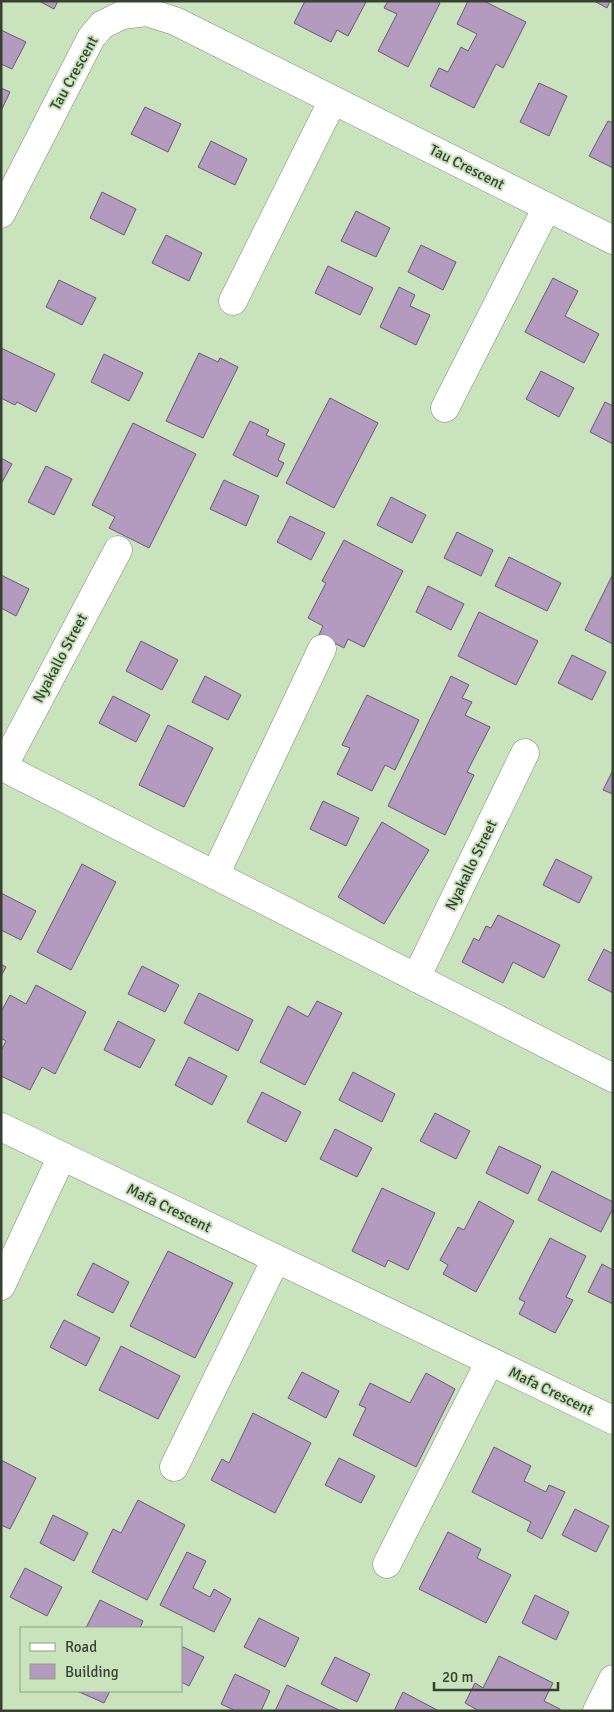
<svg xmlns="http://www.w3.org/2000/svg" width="614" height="1712" viewBox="0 0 614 1712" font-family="Signika,sans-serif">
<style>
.building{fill:#b39bbf;stroke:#6d5777}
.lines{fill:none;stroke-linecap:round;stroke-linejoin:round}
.street-casing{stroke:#778f6c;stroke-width:29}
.street{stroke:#fff;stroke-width:28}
.labels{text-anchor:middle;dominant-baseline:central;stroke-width:4;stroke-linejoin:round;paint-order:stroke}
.street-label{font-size:15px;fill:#364131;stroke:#c9e3bd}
</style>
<rect width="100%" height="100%" fill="#c9e3bd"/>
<g class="building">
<path d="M39,1H58L54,9Z"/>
<path d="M305,1H365L366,2L348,36L337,30L331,42L294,23Z"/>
<path d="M388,1H437L440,3L408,67L378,51L397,14L384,8Z"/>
<path d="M468,1H484L526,22L503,68L496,64L474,108L430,86L439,68L448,72L461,47L468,51L477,34L457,24Z"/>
<path d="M594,1H610L607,8Z"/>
<path d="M1,30L26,42L12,69L1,64Z"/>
<path d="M539,83L567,96L549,136L520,122Z"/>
<path d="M1,88L10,92L1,111Z"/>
<path d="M145,107L181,124L168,152L131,134Z"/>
<path d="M608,121L613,123V168L589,156Z"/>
<path d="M211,141L247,159L235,185L198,167Z"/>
<path d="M102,192L136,209L124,235L90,218Z"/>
<path d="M356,211L390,228L376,257L341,241Z"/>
<path d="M166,235L202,253L189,281L152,263Z"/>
<path d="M421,245L456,262L443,290L408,272Z"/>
<path d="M328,266L373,288L360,315L315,293Z"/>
<path d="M553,278L578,291L565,316L599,334L584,363L525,332Z"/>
<path d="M59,280L96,298L82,325L46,307Z"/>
<path d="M399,287L415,295L410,306L430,315L416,345L380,327Z"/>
<path d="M1,348L55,374L36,412L17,402L15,405L1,398Z"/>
<path d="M199,353L218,362L220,358L238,367L203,438L166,421Z"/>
<path d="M104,354L143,373L129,401L91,382Z"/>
<path d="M541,371L574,388L559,417L526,399Z"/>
<path d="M330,398L378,423L334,508L286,483Z"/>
<path d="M605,402L613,406V444L590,432Z"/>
<path d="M250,421L269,430L266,435L285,444L278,460L284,463L277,477L233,455Z"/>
<path d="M133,423L196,454L149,548L109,528L115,517L92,505Z"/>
<path d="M1,458L12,464L1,484Z"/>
<path d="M46,466L72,479L54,515L28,502Z"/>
<path d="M224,480L259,496L246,526L210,509Z"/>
<path d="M391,497L426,515L412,543L377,525Z"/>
<path d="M290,516L325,533L311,560L277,542Z"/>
<path d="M457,532L493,550L481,576L444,558Z"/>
<path d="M344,540L403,571L364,647L348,639L344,648L319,635L323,626L308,618L326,583L322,581Z"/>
<path d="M509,557L561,583L547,611L495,586Z"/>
<path d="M613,574V644L585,630Z"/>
<path d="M1,575L29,589L16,616L1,608Z"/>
<path d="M428,586L464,604L451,630L416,612Z"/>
<path d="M479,612L538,641L516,685L458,656Z"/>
<path d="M141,641L178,660L162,690L126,671Z"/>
<path d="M572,655L606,672L592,700L558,683Z"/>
<path d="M205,676L241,695L228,720L192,702Z"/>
<path d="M451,676L469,685L462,698L472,702L465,715L490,727L467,772L474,775L445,835L388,806Z"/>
<path d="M367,695L419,720L395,770L385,765L372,791L337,774L350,748L342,745Z"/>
<path d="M113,696L150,715L136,742L99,723Z"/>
<path d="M168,725L213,748L184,807L139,785Z"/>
<path d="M613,770V794L603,790Z"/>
<path d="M323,801L359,818L346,846L310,829Z"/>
<path d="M382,822L429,850L384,924L338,897Z"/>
<path d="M556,859L592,877L579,903L543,885Z"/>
<path d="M82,864L116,882L71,970L37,952Z"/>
<path d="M1,893L36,911L21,940L1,930Z"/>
<path d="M498,915L560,945L544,978L513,962L503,983L462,962L474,938L479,941L486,926L491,928Z"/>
<path d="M604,949L613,954V993L588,980Z"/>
<path d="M1,964L6,967L1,976Z"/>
<path d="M142,966L179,985L165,1012L128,994Z"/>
<path d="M36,985L86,1012L55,1074L42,1067L30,1090L1,1076V1051L6,1041L1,1038V1012L10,995L26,1004Z"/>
<path d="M199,993L253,1020L238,1051L184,1023Z"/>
<path d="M317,1001L342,1013L305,1085L260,1062L288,1006L308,1017Z"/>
<path d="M118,1021L155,1040L140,1068L104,1050Z"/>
<path d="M189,1057L227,1076L212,1105L175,1085Z"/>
<path d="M353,1072L395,1094L382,1122L339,1100Z"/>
<path d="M262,1092L301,1112L286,1142L247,1122Z"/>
<path d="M435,1113L470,1131L456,1159L420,1141Z"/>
<path d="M335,1129L372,1148L357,1177L320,1159Z"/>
<path d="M499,1146L541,1166L528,1194L486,1173Z"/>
<path d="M552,1171L613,1202V1208L601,1232L538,1200Z"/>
<path d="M382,1188L435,1213L408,1270L388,1260L385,1267L352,1251Z"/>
<path d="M479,1201L514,1221L476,1292L443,1274L448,1265L440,1260L458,1227L464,1230Z"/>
<path d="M550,1238L586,1256L566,1297L573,1300L555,1333L519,1314L525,1302L519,1299Z"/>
<path d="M168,1251L233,1283L195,1358L130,1326Z"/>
<path d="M93,1263L129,1282L113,1313L77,1295Z"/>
<path d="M602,1264L613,1270V1304L588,1292Z"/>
<path d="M64,1320L100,1338L86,1366L50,1347Z"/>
<path d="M121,1346L180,1376L158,1419L99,1390Z"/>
<path d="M302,1372L339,1391L326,1418L288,1398Z"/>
<path d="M426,1373L455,1389L416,1467L353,1435L366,1408L359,1405L370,1383L410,1403Z"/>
<path d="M253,1413L311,1443L275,1513L211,1480L222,1459L229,1463Z"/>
<path d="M494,1447L531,1466L524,1481L546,1492L549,1485L565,1492L542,1539L527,1531L531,1522L472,1492Z"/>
<path d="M339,1458L375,1476L361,1503L325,1485Z"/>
<path d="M1,1460L36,1478L10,1529L1,1525Z"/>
<path d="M138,1500L185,1525L147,1600L92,1572L113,1529L121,1533Z"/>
<path d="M575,1509L609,1526L596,1552L562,1535Z"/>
<path d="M53,1515L88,1533L74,1561L40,1543Z"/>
<path d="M448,1532L481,1549L477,1558L511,1575L486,1623L419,1589Z"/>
<path d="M187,1552L206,1561L193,1588L210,1597L214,1589L231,1599L214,1632L160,1605Z"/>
<path d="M25,1568L62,1587L47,1616L10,1597Z"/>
<path d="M535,1595L569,1612L556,1640L522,1623Z"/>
<path d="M100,1600L143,1621L140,1628H86Z"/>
<path d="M259,1618L299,1638L285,1667L244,1647Z"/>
<path d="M181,1646L204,1657L189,1686L181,1682Z"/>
<path d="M499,1656L553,1683L544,1701L560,1709V1711H479L465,1703L475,1683L483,1688Z"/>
<path d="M335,1657L370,1674L357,1702L321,1684Z"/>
<path d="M235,1674L270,1691L261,1711H236L221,1704Z"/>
<path d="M287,1685L341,1711H275Z"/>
<path d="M77,1691H110L104,1703Z"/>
<path d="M403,1692L439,1711H394Z"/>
</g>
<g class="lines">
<defs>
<g id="street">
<path d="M1,214L91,38L102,25L122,15L146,12L175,21L613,240"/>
<path d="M233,301L333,100"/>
<path d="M445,408L547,207"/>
<path d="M1,766L613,1078"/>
<path d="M3,767L118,550"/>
<path d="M215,875L322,649"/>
<path d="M416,978L525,753"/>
<path d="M1,1127L613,1420"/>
<path d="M1,1286L62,1156"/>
<path d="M174,1467L276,1259"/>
<path d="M387,1564L490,1361"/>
<path d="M597,1711L613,1679"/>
</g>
</defs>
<use href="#street" class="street-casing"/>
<use href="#street" class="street"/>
</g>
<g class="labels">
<g class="street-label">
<text transform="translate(74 73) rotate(-61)">Tau Crescent</text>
<text transform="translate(467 167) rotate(27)">Tau Crescent</text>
<text transform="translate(60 658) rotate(-62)">Nyakallo Street</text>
<text transform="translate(471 865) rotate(-64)">Nyakallo Street</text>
<text transform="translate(169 1208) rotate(26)">Mafa Crescent</text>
<text transform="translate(551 1391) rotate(26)">Mafa Crescent</text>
</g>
</g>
<rect width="614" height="1712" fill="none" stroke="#364131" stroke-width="5"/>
<rect x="20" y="1627" width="162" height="65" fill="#c9e3bd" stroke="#8ea285"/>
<rect x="30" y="1643" width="25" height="8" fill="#ffffff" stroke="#8ea285"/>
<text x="65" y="1652" font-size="15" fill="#364131">Road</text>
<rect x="30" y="1664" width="25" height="15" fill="#b39bbf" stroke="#8ea285"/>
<text x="65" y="1677" font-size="15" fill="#364131">Building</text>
<path d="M434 1682v8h124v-8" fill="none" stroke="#364131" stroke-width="2.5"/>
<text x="442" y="1682" font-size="15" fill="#364131" stroke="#c9e3bd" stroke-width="4" paint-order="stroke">20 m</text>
</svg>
